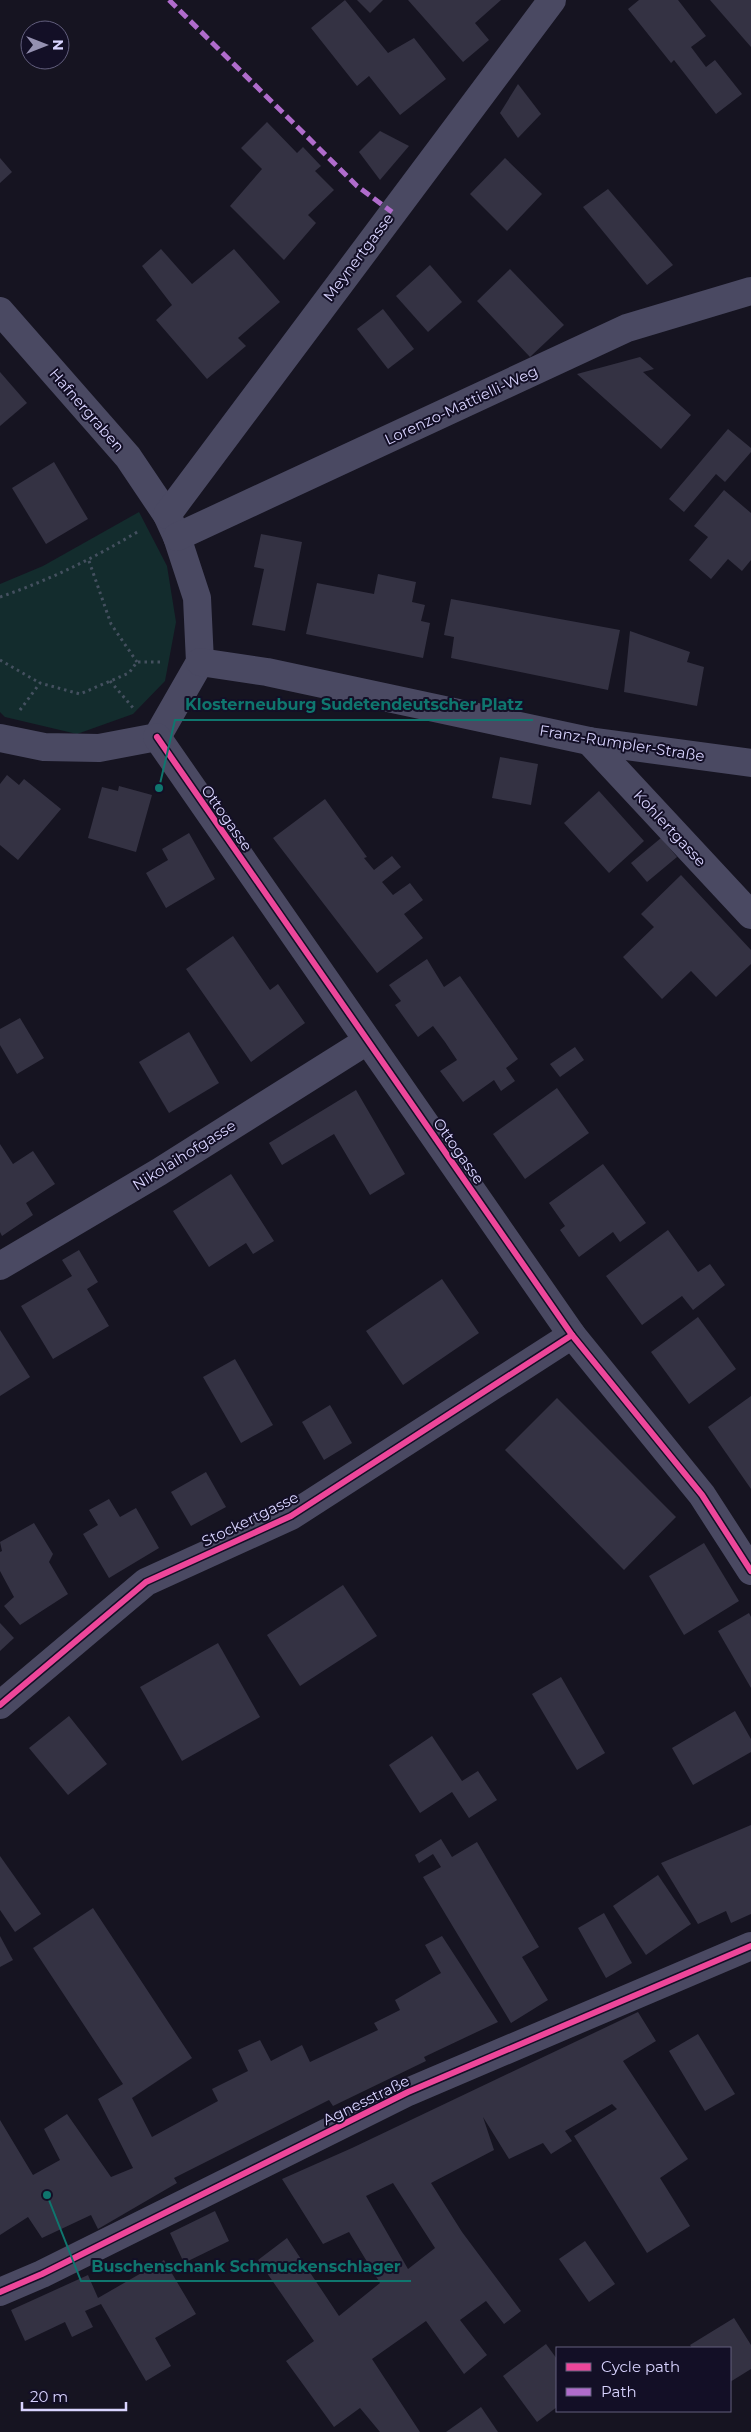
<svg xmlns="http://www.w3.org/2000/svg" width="751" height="2432" viewBox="0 0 751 2432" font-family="Montserrat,sans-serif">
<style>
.green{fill:#132c2d}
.building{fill:#343243;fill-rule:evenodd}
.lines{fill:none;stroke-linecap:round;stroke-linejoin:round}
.path{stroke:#44505f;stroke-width:3;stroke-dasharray:2.5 4;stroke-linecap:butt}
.minor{stroke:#4a4962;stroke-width:28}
.quiet{stroke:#b06ccc;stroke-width:5;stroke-dasharray:10 5;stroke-linecap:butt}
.cycleway-casing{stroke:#130f26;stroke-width:9}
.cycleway{stroke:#ed469a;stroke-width:6}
.labels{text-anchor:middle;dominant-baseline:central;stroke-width:4;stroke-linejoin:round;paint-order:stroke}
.street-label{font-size:15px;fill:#d9d4ff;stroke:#130f26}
.leader{fill:none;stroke:#0f766e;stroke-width:2}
.callout-dot{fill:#0f766e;stroke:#130f26;stroke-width:2}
.callout-label{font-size:16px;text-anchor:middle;font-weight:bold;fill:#0f766e;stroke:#130f26;stroke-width:4;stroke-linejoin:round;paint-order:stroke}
</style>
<rect width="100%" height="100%" fill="#161421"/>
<path class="green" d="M139,512L167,566L176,622L165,681L133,714L77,734L5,717L0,712V584L43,566Z"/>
<g class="building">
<path d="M345,0L388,53L414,38L446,79L400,115L369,76L357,86L311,28Z"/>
<path d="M357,0H383L370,13Z"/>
<path d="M408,0H501L475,23L489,40L463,62Z"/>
<path d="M639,0H678L706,36L691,47L706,67L715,60L742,94L716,114L674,60L671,63L628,9Z"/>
<path d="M710,0H751V47Z"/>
<path d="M518,84L541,114L518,138L500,113Z"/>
<path d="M267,122L297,153L303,147L321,166L315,171L334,190L308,215L316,223L284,260L230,206L262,169L241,148Z"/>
<path d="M380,131L409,146L380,180L359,152Z"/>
<path d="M0,158L12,172L0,183Z"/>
<path d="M505,158L542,194L507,231L470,194Z"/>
<path d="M608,189L673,265L647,285L583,207Z"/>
<path d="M161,249L192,284L234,249L280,302L238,338L246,346L207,379L156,320L172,305L142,266Z"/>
<path d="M430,265L462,302L428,332L396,296Z"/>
<path d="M510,269L564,325L530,357L477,301Z"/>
<path d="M383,309L414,349L388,369L357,329Z"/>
<path d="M640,357L654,369L643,372L691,415L661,449L577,374Z"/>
<path d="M0,372L27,403L0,426Z"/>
<path d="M728,429L751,448V452L725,482L716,474L684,512L669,499Z"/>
<path d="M54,462L88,519L46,544L12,488Z"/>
<path d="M724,490L751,513V560L742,571L728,559L711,579L689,560L708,537L694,526Z"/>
<path d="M261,534L302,542L285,631L252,625L264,569L254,567Z"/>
<path d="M378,574L416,582L412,602L425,605L421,621L430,623L423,658L306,634L317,583L374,594Z"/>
<path d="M451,599L620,630L608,690L451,658L454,637L444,635Z"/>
<path d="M630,631L690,652L687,662L704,667L697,706L624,692Z"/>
<path d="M500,757L538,764L531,805L492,798Z"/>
<path d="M7,775L19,785L24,779L61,809L18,860L0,845V784Z"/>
<path d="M119,786L152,795L136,852L88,838L102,787L118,791Z"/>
<path d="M599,791L644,841L609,873L564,823Z"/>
<path d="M325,799L367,857L364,858L374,870L392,856L401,867L382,882L393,895L410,883L423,900L404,914L423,938L377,973L273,838Z"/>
<path d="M189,833L215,879L166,908L146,873L168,860L162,849Z"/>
<path d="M661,838L677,857L647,882L631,863Z"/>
<path d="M681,875L751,950V964L716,997L691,971L662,999L623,957L654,927L641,914Z"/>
<path d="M233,936L270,990L278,984L305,1023L251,1062L186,969Z"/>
<path d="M427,959L444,987L460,976L518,1059L506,1068L515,1081L501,1091L494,1080L463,1102L440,1071L457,1060L445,1042L433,1026L418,1037L395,1005L401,1001L389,985Z"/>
<path d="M20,1018L44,1058L17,1074L0,1045V1029Z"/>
<path d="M189,1032L219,1083L169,1113L139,1062Z"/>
<path d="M575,1047L584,1060L560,1077L550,1064Z"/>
<path d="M557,1088L589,1133L525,1179L493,1134Z"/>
<path d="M356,1090L405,1174L370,1195L334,1134L282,1165L269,1143Z"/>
<path d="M0,1144L13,1164L33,1151L55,1184L26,1203L33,1215L2,1236L0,1232Z"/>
<path d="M603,1164L646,1223L620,1242L613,1232L579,1257L560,1230L565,1226L549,1203Z"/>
<path d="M231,1174L274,1241L253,1254L246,1243L209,1267L173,1211Z"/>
<path d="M668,1230L698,1272L710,1264L725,1285L693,1310L682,1296L642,1325L606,1276Z"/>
<path d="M79,1250L98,1282L87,1289L109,1326L53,1359L21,1306L72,1276L62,1260Z"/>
<path d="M442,1279L479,1333L403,1385L366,1331Z"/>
<path d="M698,1317L736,1369L689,1404L651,1352Z"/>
<path d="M0,1330L30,1377L0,1396Z"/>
<path d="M235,1359L273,1425L241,1443L203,1377Z"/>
<path d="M751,1396V1489L708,1427Z"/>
<path d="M557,1398L676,1517L624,1570L505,1450Z"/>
<path d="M330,1405L352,1443L324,1460L302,1422Z"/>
<path d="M206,1472L226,1507L191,1526L171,1492Z"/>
<path d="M109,1499L120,1517L136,1508L159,1548L109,1578L83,1534L98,1525L89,1510Z"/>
<path d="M34,1523L53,1554L49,1562L68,1594L20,1625L4,1606L14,1597L0,1571V1552L2,1551L0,1542Z"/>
<path d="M704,1543L739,1601L684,1635L649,1576Z"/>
<path d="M343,1585L377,1636L300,1686L267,1635Z"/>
<path d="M749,1613L751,1617V1688L718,1631Z"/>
<path d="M0,1623L14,1638L0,1651Z"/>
<path d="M218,1643L260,1717L182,1761L140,1687Z"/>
<path d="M561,1677L605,1753L577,1770L532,1694Z"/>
<path d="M735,1711L751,1739V1752L693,1785L672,1748Z"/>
<path d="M69,1716L107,1764L68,1795L29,1748Z"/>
<path d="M432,1736L462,1781L478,1771L497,1800L469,1818L452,1792L420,1813L389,1765Z"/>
<path d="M751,1825V1914L731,1923L726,1911L698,1924L661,1863Z"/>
<path d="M441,1839L452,1857L477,1842L539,1947L522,1957L548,2000L511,2023L423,1877L441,1867L433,1854L419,1863L415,1855Z"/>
<path d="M0,1856L41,1914L15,1932L0,1910Z"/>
<path d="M658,1875L691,1924L646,1955L613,1906Z"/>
<path d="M93,1908L192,2058L132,2098L152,2137L218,2101L212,2089L248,2071L238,2050L260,2040L271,2061L302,2045L310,2062L378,2030L374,2023L400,2010L395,2000L441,1973L425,1945L442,1936L498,2022L424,2057L426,2061L333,2106L329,2100L174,2178L177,2183L98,2229L91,2215L42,2238L28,2217L0,2235V2120L33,2175L60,2160L44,2129L67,2114L111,2177L133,2168L98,2099L123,2084L33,1948Z"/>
<path d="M604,1913L632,1963L606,1978L578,1928Z"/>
<path d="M0,1936L13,1960L0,1967Z"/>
<path d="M638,2012L656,2041L623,2061L688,2159L660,2178L690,2226L647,2253L574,2136L617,2109L612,2104L565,2131L572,2141L551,2154L543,2143L509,2159L483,2117L494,2150L431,2183L462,2232L521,2311L504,2324L486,2301L460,2320L487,2355L464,2374L426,2321L372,2359L420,2432H380L360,2408L334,2427L286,2361L314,2341L258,2260L287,2238L339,2316L380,2283L349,2232L323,2244L282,2179L352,2148ZM393,2183L435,2248L408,2269L366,2196Z"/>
<path d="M698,2034L735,2094L705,2111L669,2051Z"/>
<path d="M215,2211L229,2241L184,2263L170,2233Z"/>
<path d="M585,2241L615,2284L589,2302L559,2259Z"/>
<path d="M164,2260L196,2314L155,2338L171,2366L146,2381L101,2304L85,2311L93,2327L72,2337L65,2322L25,2341L11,2310L88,2275L98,2298Z"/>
<path d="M734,2318L751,2345V2369L730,2382V2348H692L690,2345Z"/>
<path d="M546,2344L557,2359V2407L537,2422L503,2376Z"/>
<path d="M481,2407L498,2432H446Z"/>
</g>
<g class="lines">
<g class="path">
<path d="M89,561L111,624L137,662"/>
<path d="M0,597C52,579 92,559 139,531"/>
<path d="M0,660L40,683"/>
<path d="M110,681L134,709"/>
<path d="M20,710L40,683L80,694L129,673L137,662H164"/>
</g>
<g class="minor">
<path d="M0,311L128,457L167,515L177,537L197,598L200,662L157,737L99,748L44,747L0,738"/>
<path d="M167,515L552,0"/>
<path d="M177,537L627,328L751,291"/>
<path d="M200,662L267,672L589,741L751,763"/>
<path d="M157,737L572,1335L702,1495L751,1571"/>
<path d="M589,741L751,915"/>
<path d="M0,1266L159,1172L367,1041"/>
<path d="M0,1705L146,1582L291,1516L572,1335"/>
<path d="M0,2292L42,2274L408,2092L751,1946"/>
</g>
<path class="quiet" d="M169,0L357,186L392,212"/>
<defs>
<g id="cycleway">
<path d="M157,737L572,1335L702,1495L751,1571"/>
<path d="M0,1705L146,1582L291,1516L572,1335"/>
<path d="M0,2292L42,2274L408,2092L751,1946"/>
</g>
</defs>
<use href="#cycleway" class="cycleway-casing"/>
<use href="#cycleway" class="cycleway"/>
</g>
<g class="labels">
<g class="street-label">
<text transform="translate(358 257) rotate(-53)">Meynertgasse</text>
<text transform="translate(461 405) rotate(-25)">Lorenzo-Mattielli-Weg</text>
<text transform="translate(87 410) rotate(49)">Hafnergraben</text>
<text transform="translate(622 743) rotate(9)">Franz-Rumpler-Straße</text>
<text transform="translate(227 818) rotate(55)">Ottogasse</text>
<text transform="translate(670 828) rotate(47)">Kohlertgasse</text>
<text transform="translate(459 1151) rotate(55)">Ottogasse</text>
<text transform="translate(184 1155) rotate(-32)">Nikolaihofgasse</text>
<text transform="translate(250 1519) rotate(-26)">Stockertgasse</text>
<text transform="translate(366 2100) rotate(-26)">Agnesstraße</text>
</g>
</g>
<path class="leader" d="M159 788L175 720H533M47 2195L81 2281H411"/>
<g class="callout-dot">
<circle cx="159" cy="788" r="5"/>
<circle cx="47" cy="2195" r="5"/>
</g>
<g class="callout-label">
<text x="354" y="710">Klosterneuburg Sudetendeutscher Platz</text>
<text x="246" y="2272">Buschenschank Schmuckenschlager</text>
</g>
<rect x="556" y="2347" width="175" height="65" fill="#130f26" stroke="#625e7d"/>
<rect x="566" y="2363" width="25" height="8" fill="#ed469a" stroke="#625e7d"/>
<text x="601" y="2372" font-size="15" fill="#d9d4ff">Cycle path</text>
<rect x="566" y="2388" width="25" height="8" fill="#b06ccc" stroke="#625e7d"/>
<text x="601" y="2397" font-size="15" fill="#d9d4ff">Path</text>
<g transform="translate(45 45) rotate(90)"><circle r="24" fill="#130f26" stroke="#625e7d"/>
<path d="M0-4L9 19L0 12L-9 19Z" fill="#9591b1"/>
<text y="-8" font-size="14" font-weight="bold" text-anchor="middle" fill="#d9d4ff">N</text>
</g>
<path d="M22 2402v8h104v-8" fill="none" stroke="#d9d4ff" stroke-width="2.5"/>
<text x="30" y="2402" font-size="15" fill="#d9d4ff" stroke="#130f26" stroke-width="4" paint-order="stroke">20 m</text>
</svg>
